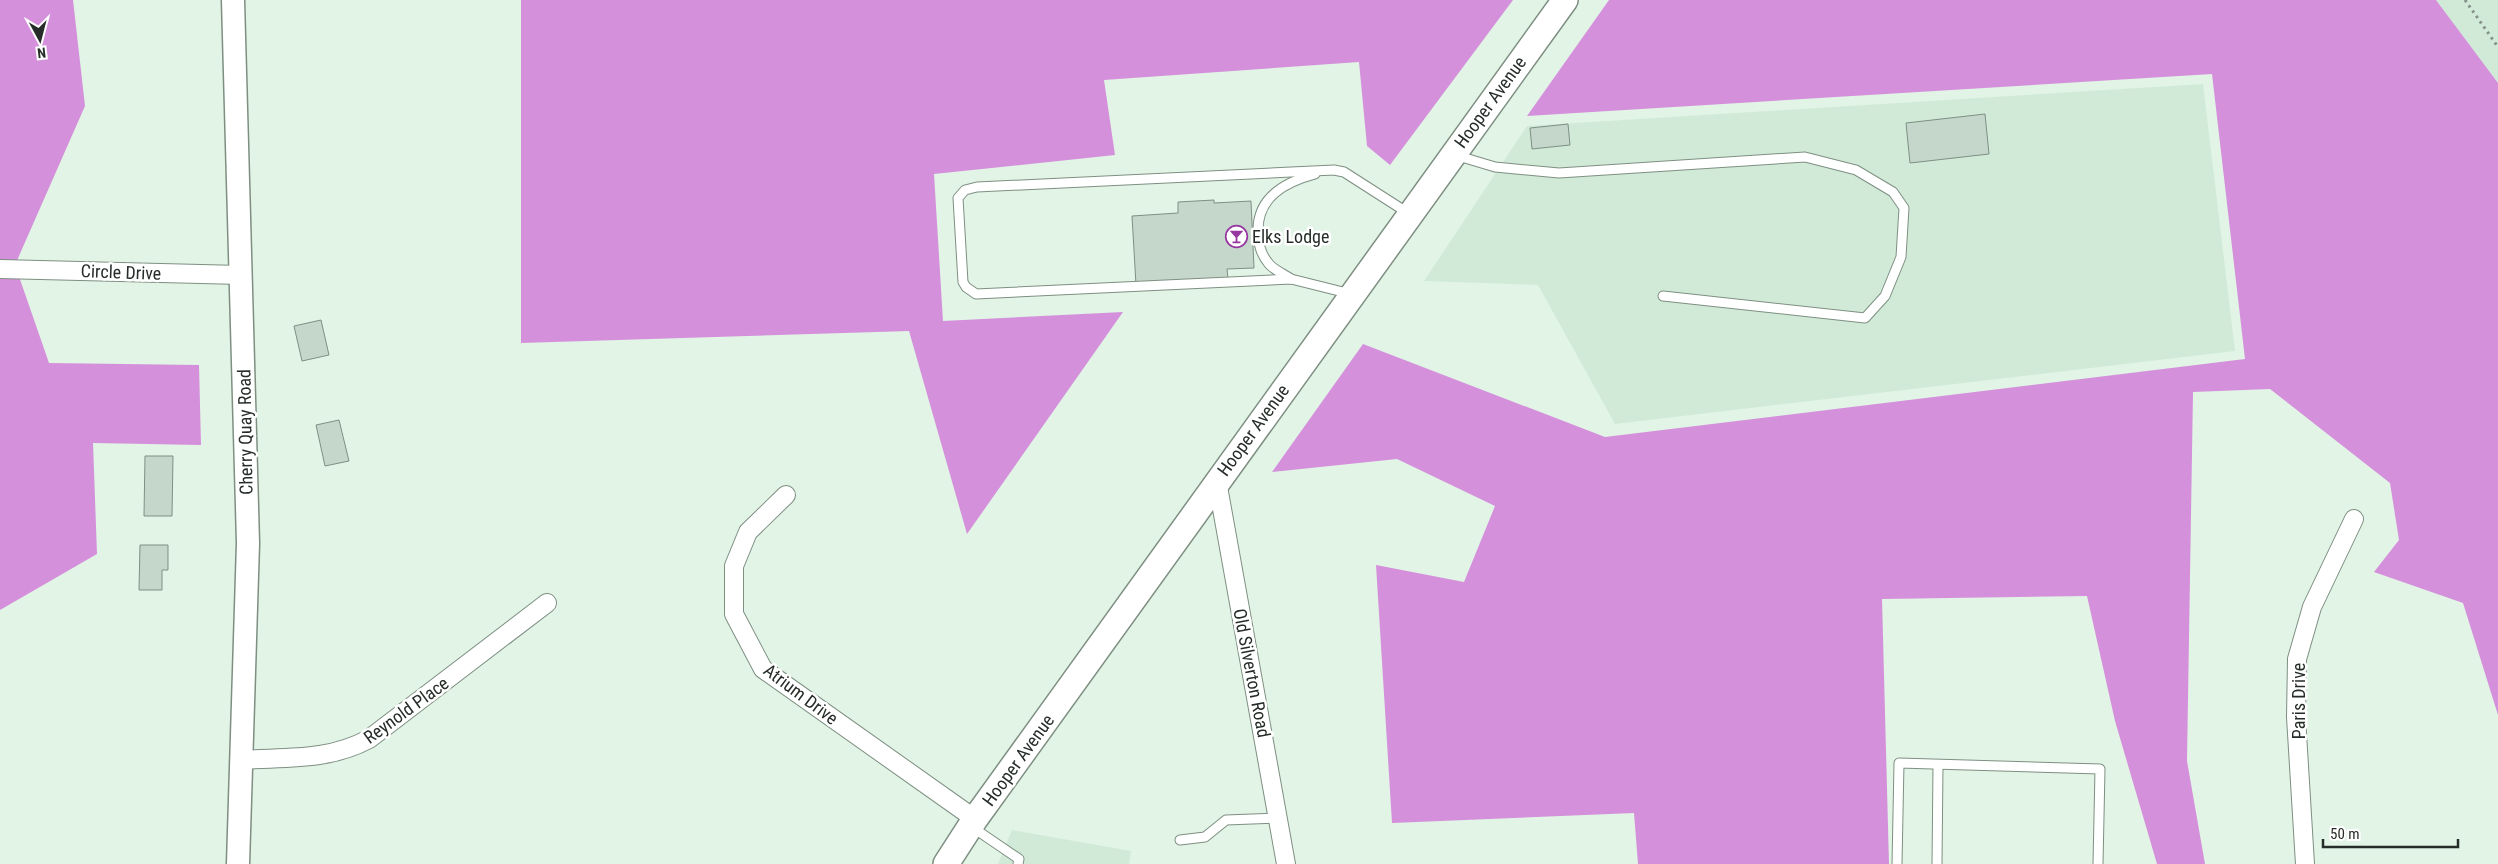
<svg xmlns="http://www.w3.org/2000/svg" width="2498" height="864" viewBox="0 0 2498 864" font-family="'Roboto Condensed',sans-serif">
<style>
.built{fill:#d1ead8}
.forest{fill:#d590db}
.building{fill:#c5d7ca;stroke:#7e8f83}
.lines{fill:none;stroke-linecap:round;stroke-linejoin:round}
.service-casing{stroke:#7e8f82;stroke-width:11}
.minor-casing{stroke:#7e8f82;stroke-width:20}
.tertiary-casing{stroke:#7e8f82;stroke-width:25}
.secondary-casing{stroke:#7e8f82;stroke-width:28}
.path{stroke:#859289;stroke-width:3;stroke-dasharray:2.5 4;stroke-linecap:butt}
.service{stroke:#fff;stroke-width:9}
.minor{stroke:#fff;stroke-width:18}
.tertiary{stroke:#fff;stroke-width:22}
.secondary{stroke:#fff;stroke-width:25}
.labels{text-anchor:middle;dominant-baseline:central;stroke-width:5;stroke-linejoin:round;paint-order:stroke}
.street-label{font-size:18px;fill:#262d28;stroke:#fff}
.poi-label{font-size:18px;fill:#262d28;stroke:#fff;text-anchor:start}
</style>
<rect width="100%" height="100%" fill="#e1f4e6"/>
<g class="built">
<path d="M2436,0H2498V83Z"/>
<path d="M2203,84L2235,351L1615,424L1538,285L1424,281L1527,126Z"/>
<path d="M1012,830L1131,851L1129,864H998Z"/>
</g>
<g class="forest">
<path d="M0,0H73L85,106L15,265L49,363L199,365L201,445L93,443L97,554L0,610Z"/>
<path d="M521,0H1513L1390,165L1367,146L1359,62L1104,80L1115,155L934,174L943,321L1123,312L967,534L909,331L521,343Z"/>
<path d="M1609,0H2436L2498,83V715L2463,603L2374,572L2399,540L2390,483L2270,389L2193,392L2187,761L2205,864H2157L2115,721L2087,596L1882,599L1889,864H1638L1634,813L1392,823L1376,565L1464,582L1495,506L1397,459L1272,472L1363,344L1605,437L2245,359L2212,74L1527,116Z"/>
</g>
<g class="building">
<path d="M1985,114L1989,154L1910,163L1906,123Z"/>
<path d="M1568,124L1570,145L1532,149L1530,128Z"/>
<path d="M1214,200V203L1251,201L1254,268L1227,269L1228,279L1136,285L1132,216L1178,213V202Z"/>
<path d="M321,320L329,355L302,361L294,326Z"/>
<path d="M339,420L349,461L325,466L316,425Z"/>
<path d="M145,456H173L172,516H144Z"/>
<path d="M140,545H168V570H162V590H139Z"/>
</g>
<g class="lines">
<defs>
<g id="service">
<path d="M1455,155L1495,167L1559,173L1805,157L1856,170L1893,192L1904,208L1901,257L1885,296L1865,318L1663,296"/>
<path d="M1291,279C1284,274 1274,270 1269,264C1260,253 1259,245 1258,232C1257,197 1285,182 1315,174"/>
<path d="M1351,294L1291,279L976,294L966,287L963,282L958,198L965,190L977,187L1334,170L1344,172L1408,213"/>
<path d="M972,827L1019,859L1018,864"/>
<path d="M1180,840L1205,837L1226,820L1278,818"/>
<path d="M1897,864L1899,763L2100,769L2098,864"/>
<path d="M1937,864L1938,765"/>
</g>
<g id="minor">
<path d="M0,269L241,275"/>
<path d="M1217,481L1286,864"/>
<path d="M786,495L748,532L734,566V614L763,669L975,819"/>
<path d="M242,760C287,757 328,761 369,739L547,603"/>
<path d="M2305,864L2296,717L2297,659L2312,607L2354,519"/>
</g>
<path id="tertiary" d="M233,0L248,543L238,864"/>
<path id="secondary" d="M946,864L975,819L1565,0"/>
</defs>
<use href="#service" class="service-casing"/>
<use href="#minor" class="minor-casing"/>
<use href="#tertiary" class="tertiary-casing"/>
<use href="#secondary" class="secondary-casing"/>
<path class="path" d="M2465,0L2498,47"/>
<use href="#service" class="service"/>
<use href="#minor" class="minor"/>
<use href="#tertiary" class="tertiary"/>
<use href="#secondary" class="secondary"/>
</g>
<defs>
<symbol id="bar-ring" viewBox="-11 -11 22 22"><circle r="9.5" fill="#fff" stroke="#9738a1" stroke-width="1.5"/><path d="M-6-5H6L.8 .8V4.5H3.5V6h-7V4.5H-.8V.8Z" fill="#9738a1"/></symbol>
</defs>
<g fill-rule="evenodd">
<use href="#bar-ring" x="1224" y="224" width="25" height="25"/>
</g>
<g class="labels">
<g class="street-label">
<text transform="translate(1490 102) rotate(-54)">Hooper Avenue</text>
<text transform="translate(121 272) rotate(2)">Circle Drive</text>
<text transform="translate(1253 430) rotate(-54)">Hooper Avenue</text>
<text transform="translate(245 432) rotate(-91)">Cherry Quay Road</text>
<text transform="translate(1252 673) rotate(79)">Old Silverton Road</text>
<text transform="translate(801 694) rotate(37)">Atrium Drive</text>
<text transform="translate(2298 701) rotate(-90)">Paris Drive</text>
<text transform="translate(406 710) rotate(-36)">Reynold Place</text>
<text transform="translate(1018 760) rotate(-54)">Hooper Avenue</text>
</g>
<g class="poi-label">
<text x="1252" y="236">Elks Lodge</text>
</g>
</g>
<g transform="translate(40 40) rotate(173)" stroke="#ffffff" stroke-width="4" paint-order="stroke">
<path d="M0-4L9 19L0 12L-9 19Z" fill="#262d28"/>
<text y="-8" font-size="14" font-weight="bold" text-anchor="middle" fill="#262d28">N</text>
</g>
<path d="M2323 839v8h135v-8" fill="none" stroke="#262d28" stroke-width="2.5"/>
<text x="2330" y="839" font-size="15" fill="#262d28" stroke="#ffffff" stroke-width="4" paint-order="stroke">50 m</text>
</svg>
